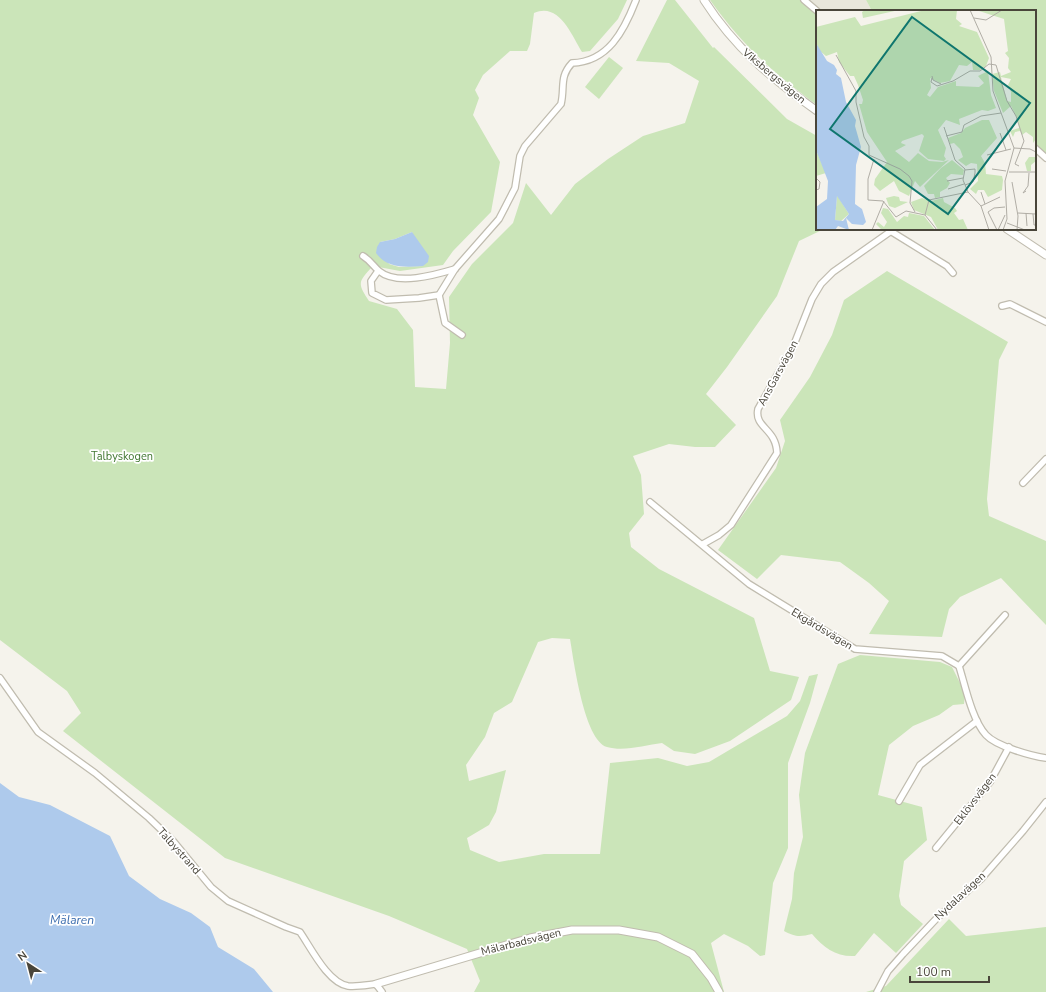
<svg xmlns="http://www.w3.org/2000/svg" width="1046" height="992" viewBox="0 0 1046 992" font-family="'Nunito Sans',sans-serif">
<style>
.residential{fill:#e8e6db}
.green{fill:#cbe5b9;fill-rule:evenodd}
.water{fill:#aecaec}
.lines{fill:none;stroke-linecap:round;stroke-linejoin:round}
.minor-casing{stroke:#c0bcaf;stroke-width:8}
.tertiary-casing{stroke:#c0bcaf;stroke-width:9}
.minor{stroke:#fff;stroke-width:5.5}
.tertiary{stroke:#fff;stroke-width:7}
.labels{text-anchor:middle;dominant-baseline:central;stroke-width:3.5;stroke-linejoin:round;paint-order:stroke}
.street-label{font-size:11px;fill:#49453a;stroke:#fff}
.park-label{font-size:11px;fill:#417731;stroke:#fff}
.water-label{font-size:12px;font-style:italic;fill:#3a6cae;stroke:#fff}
.inset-road{fill:none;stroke:#b0ada5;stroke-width:1}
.view{fill:#0f766e;fill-opacity:0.15;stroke:#0f766e;stroke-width:2}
.inset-edge{fill:none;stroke:#49453a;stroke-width:2}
</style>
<rect width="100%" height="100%" fill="#f5f3ec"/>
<path class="residential" d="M808,0H866L872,11H821Z"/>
<g class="green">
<path d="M0,0H627L618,19L590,51L582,52C571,34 559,2 534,13L530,44L527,51H510L483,75L475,90L479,98L473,115L500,162L491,212L453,251L443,265L400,271L373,266C358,282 357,283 369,301L397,309L413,330L415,387L446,389L450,343L449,297L472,264L513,223L526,183L551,215L575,184L608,159L643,136L685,123L699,81L669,63L636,61L667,0H675L713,48L714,47L787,119L817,136V229H824L799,241L777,296L727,367L706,394L736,425L715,447H695L669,444L633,456L641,475L644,514L629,533L631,547L659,569L754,618L770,671L799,677L791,700L730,741L695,754L674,751L662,743C645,745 624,752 607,747C584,740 574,662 570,639L552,638L538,642L512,702L494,713L485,737L466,765L469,781L506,770L496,812L489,825L467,838L470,850L499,862L544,854H600L610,763L658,758L687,766L709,762L787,716L800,701L809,676L818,674L810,703L788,763V848L773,883L765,955L760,956L748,946L724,934L711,943L724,992H474L480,981L467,949L389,916L225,858L63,731L81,713L67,691L0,640ZM412,232L423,266L399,267L389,264L380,242L395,239Z"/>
<path d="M710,0H808L821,11H817V105C773,73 742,45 710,0Z"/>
<path d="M866,0H1046V153L1040,156L1035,152V11H872Z"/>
<path d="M609,57L623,68L599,99L585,87Z"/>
<path d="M887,271L1008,342L999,360L987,499L989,516L1046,541V625L1001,578L960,597L949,609L942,637L869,634L889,601L869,583L840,562L781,555L757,579L718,550L776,468L785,441L780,420L810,377L832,335L844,300Z"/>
<path d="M860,655L940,662L952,667L965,693L964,704L953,705L939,715L913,726L889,745L878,795L922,807L927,840L904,861L899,896L901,905L923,924L896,953L874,933L855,956C836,957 824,948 812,934C800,937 795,937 784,931L792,899L794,873L803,837L799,795L805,753L838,664Z"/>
<path d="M949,919L966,936L1046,927V992H866L886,986Z"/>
</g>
<g class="water">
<path d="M412,232L429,256L428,262L423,266C407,267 387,269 376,253L377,247L380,242L395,239Z"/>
<path d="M0,783L19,797L50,805L110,836L129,876L160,899L191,913L210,927L218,947L254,969L273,992H0Z"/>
</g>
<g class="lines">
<defs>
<g id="minor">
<path d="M804,0L817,11"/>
<path d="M1035,148L1046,158"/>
<path d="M892,232L947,266L953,273"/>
<path d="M363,256C371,261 373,266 379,271C397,286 435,275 455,269"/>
<path d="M378,271L371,281L372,293L386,300L419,298L439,295L455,269L499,219L515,188L520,156L525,146L561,104C565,87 559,77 572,63C608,62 624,31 636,0"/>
<path d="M439,295L445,323L462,335"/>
<path d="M1002,306L1010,304L1046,322"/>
<path d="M1023,483L1046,459"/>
<path d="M650,502L749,584L855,649L942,656L959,666C965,685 972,720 986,735C996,746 1031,756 1046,758"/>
<path d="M703,544L719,535L731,525L777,453C776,428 754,428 758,409L793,347L812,299L821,284L833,272L894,229"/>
<path d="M959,666L1005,615"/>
<path d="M0,678L38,732L95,773L149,818L174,842L211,887L228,901L286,927L300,932C311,948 328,983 348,986C357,987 367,985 376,984L382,992"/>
<path d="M899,801L920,765L977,721"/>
<path d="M936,848L990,782L1009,747"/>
<path d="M877,992L888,971L903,954L937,918L981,879L1023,831L1046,802"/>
</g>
<g id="tertiary">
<path d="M704,0C734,47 772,79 817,111"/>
<path d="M1007,229L1046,255"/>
<path d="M376,984L530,938L572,930H619L658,937L692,954L711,978L719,992"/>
</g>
</defs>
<use href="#minor" class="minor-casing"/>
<use href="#tertiary" class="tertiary-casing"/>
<use href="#minor" class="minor"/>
<use href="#tertiary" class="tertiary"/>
</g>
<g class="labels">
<g class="street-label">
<text transform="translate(774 76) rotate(40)">Viksbergsvägen</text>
<text transform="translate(778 373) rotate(-62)">AnsGarsvägen</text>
<text transform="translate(822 629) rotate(31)">Ekgårdsvägen</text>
<text transform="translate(975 799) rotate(-53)">Eklövsvägen</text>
<text transform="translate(179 851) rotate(48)">Talbystrand</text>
<text transform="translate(960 896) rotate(-43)">Nydalavägen</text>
<text transform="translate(521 942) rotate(-14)">Mälarbadsvägen</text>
</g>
<g class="park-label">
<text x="122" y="456">Talbyskogen</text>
</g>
<g class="water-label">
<text x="72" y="920">Mälaren</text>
</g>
</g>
<g transform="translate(816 10)">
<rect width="220" height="220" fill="#f5f3ec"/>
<path d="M49,0H83L47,8L46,2ZM109,0H141L140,9L146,14L143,16L161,22L173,48L170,56L164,60H157L156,52L151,56L143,55L134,71L124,73L114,68L115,78L111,85L114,87L122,77L140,71V76L163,77L168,73L162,66L172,61L175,85L180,98L172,101L166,100L143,109L144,115L130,110L122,120L130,138L128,146L130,149L128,151L112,149L103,141L108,126L106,124L86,131L85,133L90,135L79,141L93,152L102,143L113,151L126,152L133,150L104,177L99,171L93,186L83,181L78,171L64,181L58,175L59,169L71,152L51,122L43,94H46L47,90L42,75L38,66H34L23,52L21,42L10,46L4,41L0,33V17L39,7L45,16ZM160,0H220V129L217,133V127L210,122L206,125L204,121L199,122L197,127L194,121L203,118L202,110L195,96L187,103L178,81L176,64L184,62L185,66L195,62L192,58L193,48L189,43L192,41L188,9ZM185,67L195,69L192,75L195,82V92L191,91ZM166,110H173L181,128L165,146L169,153L170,164L186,166L187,170L186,180L172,187L168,180H162L160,184L154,179L162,171L161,154L155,153L150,156L142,150L147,147L144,139L138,133L134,134L132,128L145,123L149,118ZM0,140L10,163L0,166ZM213,147H220V151L215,155V161H211L209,153ZM136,150L148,160L147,165L135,164L130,168L134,173L131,178L124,182V187L119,188L118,184H112L108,176L125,158ZM21,185L33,204L25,211L19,210ZM78,186L83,187L84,191L92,192L79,198L73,196L70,188ZM106,188L115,191L127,188L128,192L139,198L141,201L138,203L143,210L147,209L152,220H122L115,207L98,200L95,192ZM67,198L72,199L81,212L88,206L92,207L93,203L108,206L119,220H66L60,214L62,212L68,217L71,212L65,203Z" fill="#cbe5b9" fill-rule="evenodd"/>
<path d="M0,33L11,51L18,55L21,60L20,64L25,68L30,92L40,110L39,116L45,137L40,155L39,194L46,199L50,212L47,215L36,214L30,208L33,220L22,216L19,220H0V197L11,189L12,171L0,140ZM21,186L33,204L27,211L19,210Z" fill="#aecaec" fill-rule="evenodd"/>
<path class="inset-road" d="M154,0L175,47L177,81L198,138L189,171L191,209L187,220M158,8L170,10L186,0M20,45L40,81V92L48,127L53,136V145L84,159L93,166L96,171L94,193L99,202M116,66L117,70L125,74M116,68L115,72L121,76L137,71L154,61H164L173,54L180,55L191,91L200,106L208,131L199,154L203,156M128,117L139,150L149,159L147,170L152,182M184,123L190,140M130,126L146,122L148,115L165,106L185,103M198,138L214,139L220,142M171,145L195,139M58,149L52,169V190L67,191L80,207L90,201L109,205L121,220M176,159L190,161M193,162H220M0,168L4,172L3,179L0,180M131,171L147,168M196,172L202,206L201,220M149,175L157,172L159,163V159L149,160M132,179L148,174M210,181L207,183L212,176L213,163M165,182L169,194M165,196L184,187M202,203L220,204M210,203L211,216M217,204L218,215H220M109,205L113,190L152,182L165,196L173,220M191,213L209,220M56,220L68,191M181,220L172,202L178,198L189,197M182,220L189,205"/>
<path class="view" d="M96,7L214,93L132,204L14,119Z"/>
<rect width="220" height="220" class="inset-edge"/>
</g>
<g transform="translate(28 964) rotate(324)" stroke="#ffffff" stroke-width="3" paint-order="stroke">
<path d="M0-3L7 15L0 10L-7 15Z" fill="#49453a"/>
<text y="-6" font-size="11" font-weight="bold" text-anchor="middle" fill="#49453a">N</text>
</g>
<path d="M910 976v6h79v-6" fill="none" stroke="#49453a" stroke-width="2"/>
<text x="916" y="976" font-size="12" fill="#49453a" stroke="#ffffff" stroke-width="3" paint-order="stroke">100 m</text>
</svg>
